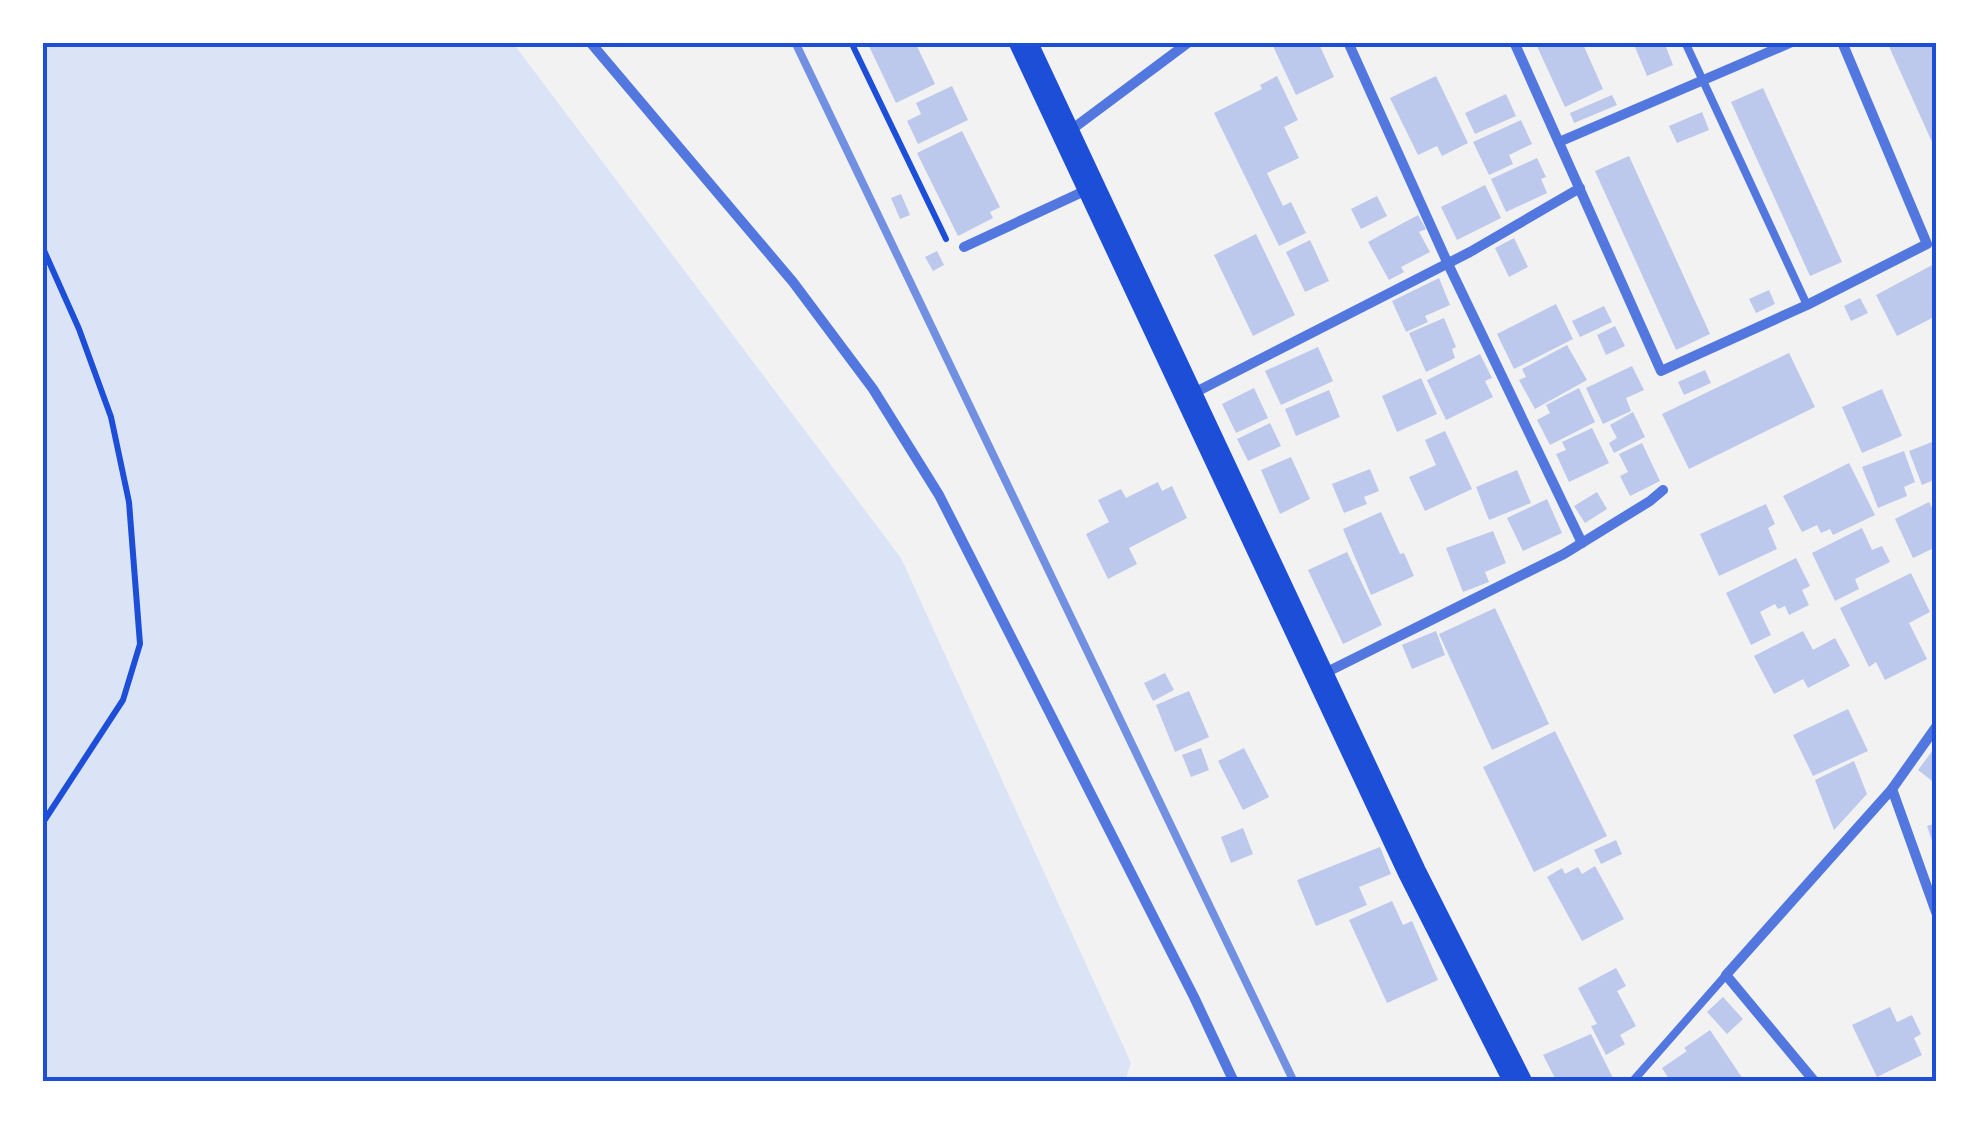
<svg xmlns="http://www.w3.org/2000/svg" width="1979" height="1124" viewBox="0 0 1979 1124" font-family="'Open Sans',sans-serif">
<style>
.green{fill:#dbe4f7}
.building{fill:#bdc9ec}
.lines{fill:none;stroke-linecap:round;stroke-linejoin:round}
.path{stroke:#1d4ed8;stroke-width:6}
.service{stroke:#5277de;stroke-width:8}
.minor{stroke:#5277de;stroke-width:10}
.trunk{stroke:#1d4ed8;stroke-width:28}
.rail{stroke:#7290e2;stroke-width:8}
.neatline{fill:none;stroke:#1d4ed8;stroke-width:4}
</style>
<rect width="100%" height="100%" fill="#f2f2f2"/>
<path class="green" d="M42,43H513L901,558L1131,1063L1125,1081H43Z"/>
<g class="building">
<path d="M867,42H915L935,84L896,103Z"/>
<path d="M1271,42H1318L1334,77L1296,95Z"/>
<path d="M1535,42H1582L1603,89L1565,107Z"/>
<path d="M1633,42H1664L1673,65L1647,76Z"/>
<path d="M1887,42H1932L1936,52V151Z"/>
<path d="M1277,76L1298,120L1284,127L1299,158L1267,173L1283,206L1291,202L1306,233L1279,246L1214,113L1262,89L1260,85Z"/>
<path d="M1436,76L1468,143L1442,156L1437,146L1418,155L1390,98Z"/>
<path d="M952,86L968,120L918,144L907,121L921,114L916,103Z"/>
<path d="M1763,88L1842,262L1810,276L1731,102Z"/>
<path d="M1506,94L1516,116L1475,134L1465,113Z"/>
<path d="M1612,95L1617,105L1574,123L1570,113Z"/>
<path d="M1702,112L1709,130L1677,143L1669,126Z"/>
<path d="M1521,120L1532,144L1509,155L1513,164L1489,175L1473,142Z"/>
<path d="M962,131L1000,207L990,212L993,218L958,236L917,153Z"/>
<path d="M1629,156L1710,334L1676,350L1595,171Z"/>
<path d="M1537,158L1546,177L1541,179L1547,193L1506,212L1491,179Z"/>
<path d="M1485,185L1501,218L1457,240L1441,207Z"/>
<path d="M901,194L910,215L900,219L891,198Z"/>
<path d="M1377,196L1387,216L1361,229L1351,209Z"/>
<path d="M1418,215L1426,229L1419,232L1430,252L1401,267L1404,272L1389,280L1368,242Z"/>
<path d="M1256,234L1295,315L1253,336L1214,255Z"/>
<path d="M1514,238L1528,267L1509,277L1495,248Z"/>
<path d="M1310,240L1329,281L1305,292L1286,252Z"/>
<path d="M937,251L944,265L933,271L925,257Z"/>
<path d="M1936,263V316L1897,336L1876,295Z"/>
<path d="M1439,278L1450,305L1425,316L1428,322L1406,332L1392,301Z"/>
<path d="M1769,290L1775,304L1756,313L1749,299Z"/>
<path d="M1860,298L1868,313L1851,321L1844,306Z"/>
<path d="M1556,304L1573,339L1514,369L1497,334Z"/>
<path d="M1604,306L1612,322L1580,337L1572,321Z"/>
<path d="M1444,318L1456,347L1452,349L1455,358L1426,372L1409,333Z"/>
<path d="M1615,326L1625,346L1606,355L1597,335Z"/>
<path d="M1567,345L1587,380L1535,409L1519,380L1526,377L1522,369Z"/>
<path d="M1318,347L1333,381L1281,405L1265,371Z"/>
<path d="M1789,353L1815,407L1689,469L1662,414Z"/>
<path d="M1480,354L1492,378L1485,381L1493,397L1446,420L1427,380Z"/>
<path d="M1632,366L1644,390L1626,398L1631,411L1603,424L1586,388Z"/>
<path d="M1705,370L1711,383L1684,395L1678,382Z"/>
<path d="M1421,378L1437,414L1397,432L1382,396Z"/>
<path d="M1254,388L1268,418L1236,433L1222,404Z"/>
<path d="M1579,388L1595,422L1550,445L1537,420L1550,413L1546,405Z"/>
<path d="M1882,389L1902,436L1862,453L1842,407Z"/>
<path d="M1329,390L1340,417L1296,436L1285,409Z"/>
<path d="M1633,412L1645,437L1614,453L1609,443L1617,438L1610,425Z"/>
<path d="M1270,423L1281,446L1248,461L1237,439Z"/>
<path d="M1592,428L1609,463L1569,482L1556,454L1566,450L1562,442Z"/>
<path d="M1445,431L1472,489L1425,511L1409,477L1436,465L1425,440Z"/>
<path d="M1932,442L1936,454V479L1922,485L1909,451Z"/>
<path d="M1642,443L1660,481L1630,496L1620,476L1628,472L1619,454Z"/>
<path d="M1904,451L1915,482L1904,487L1907,496L1878,508L1862,467Z"/>
<path d="M1291,457L1310,499L1280,514L1261,470Z"/>
<path d="M1849,463L1875,515L1833,535L1830,529L1821,533L1817,525L1802,532L1783,496Z"/>
<path d="M1370,469L1379,491L1364,497L1367,504L1344,513L1332,484Z"/>
<path d="M1517,470L1531,503L1489,520L1476,487Z"/>
<path d="M1158,482L1162,491L1172,486L1187,518L1129,548L1137,564L1108,579L1086,534L1109,522L1098,500L1121,489L1126,498Z"/>
<path d="M1597,492L1607,509L1585,523L1574,506Z"/>
<path d="M1547,499L1562,533L1523,551L1507,518Z"/>
<path d="M1929,502L1933,510L1936,508V547L1913,558L1895,519Z"/>
<path d="M1766,504L1775,524L1768,528L1777,549L1719,576L1700,534Z"/>
<path d="M1381,512L1400,554L1404,553L1414,576L1371,595L1343,529Z"/>
<path d="M1862,528L1872,550L1882,546L1890,562L1855,579L1859,589L1835,601L1812,553Z"/>
<path d="M1493,531L1506,563L1485,572L1489,582L1463,592L1446,548Z"/>
<path d="M1347,552L1382,625L1343,644L1308,570Z"/>
<path d="M1796,558L1810,586L1802,590L1809,605L1789,615L1785,606L1778,609L1775,604L1760,612L1771,635L1751,645L1726,593Z"/>
<path d="M1911,573L1930,612L1909,623L1927,659L1885,680L1876,662L1869,667L1840,608Z"/>
<path d="M1495,608L1549,724L1492,750L1439,634Z"/>
<path d="M1436,631L1445,655L1412,669L1402,645Z"/>
<path d="M1803,631L1813,650L1835,638L1850,666L1808,688L1803,679L1774,694L1754,656Z"/>
<path d="M1165,673L1174,690L1153,701L1144,683Z"/>
<path d="M1189,691L1209,737L1175,752L1156,705Z"/>
<path d="M1848,709L1868,751L1813,776L1793,735Z"/>
<path d="M1555,731L1607,836L1534,872L1483,767Z"/>
<path d="M1936,746V784L1918,770Z"/>
<path d="M1201,748L1209,770L1191,777L1182,755Z"/>
<path d="M1244,748L1269,797L1243,810L1218,761Z"/>
<path d="M1854,761L1867,794L1834,830L1815,780Z"/>
<path d="M1936,823V853L1927,826Z"/>
<path d="M1243,828L1253,854L1231,863L1221,837Z"/>
<path d="M1616,840L1622,854L1601,864L1594,850Z"/>
<path d="M1380,847L1391,874L1359,887L1367,905L1316,926L1297,880Z"/>
<path d="M1595,866L1624,919L1582,941L1547,877L1562,868L1565,874L1578,867L1582,874Z"/>
<path d="M1392,901L1403,925L1412,921L1438,980L1387,1003L1349,920Z"/>
<path d="M1616,968L1626,986L1617,991L1636,1026L1620,1035L1625,1044L1606,1055L1591,1026L1597,1024L1578,988Z"/>
<path d="M1723,997L1743,1019L1727,1034L1707,1012Z"/>
<path d="M1890,1007L1897,1022L1912,1015L1921,1034L1914,1038L1922,1055L1877,1077L1852,1025Z"/>
<path d="M1710,1030L1745,1082H1671L1662,1068L1687,1051L1684,1048Z"/>
<path d="M1591,1034L1615,1082H1557L1543,1055Z"/>
</g>
<g class="lines">
<g class="path">
<path d="M851,42L946,239"/>
<path d="M42,246L79,329L111,417L129,502L140,644L123,700L42,824"/>
</g>
<g class="service">
<path d="M1685,42L1807,305"/>
<path d="M1632,1082L1726,975"/>
</g>
<g class="minor">
<path d="M590,42L793,282L873,389L939,495L1194,997L1234,1082"/>
<path d="M1348,42L1448,264L1582,543"/>
<path d="M1514,42L1661,371L1807,305L1927,244L1842,42"/>
<path d="M1067,133L1189,42"/>
<path d="M1559,142L1792,42"/>
<path d="M964,247L1091,188"/>
<path d="M1190,395L1470,252L1580,188"/>
<path d="M1321,675L1564,554L1650,501L1663,490"/>
<path d="M1892,789L1936,912"/>
<path d="M1815,1082L1726,975L1892,789L1936,727"/>
</g>
<path class="trunk" d="M1023,42L1412,872L1518,1082"/>
<path class="rail" d="M795,42L1294,1082"/>
</g>
<rect width="1979" height="1124" fill="none" stroke="#ffffff" stroke-width="90"/>
<rect x="45" y="45" width="1889" height="1034" class="neatline"/>
</svg>
